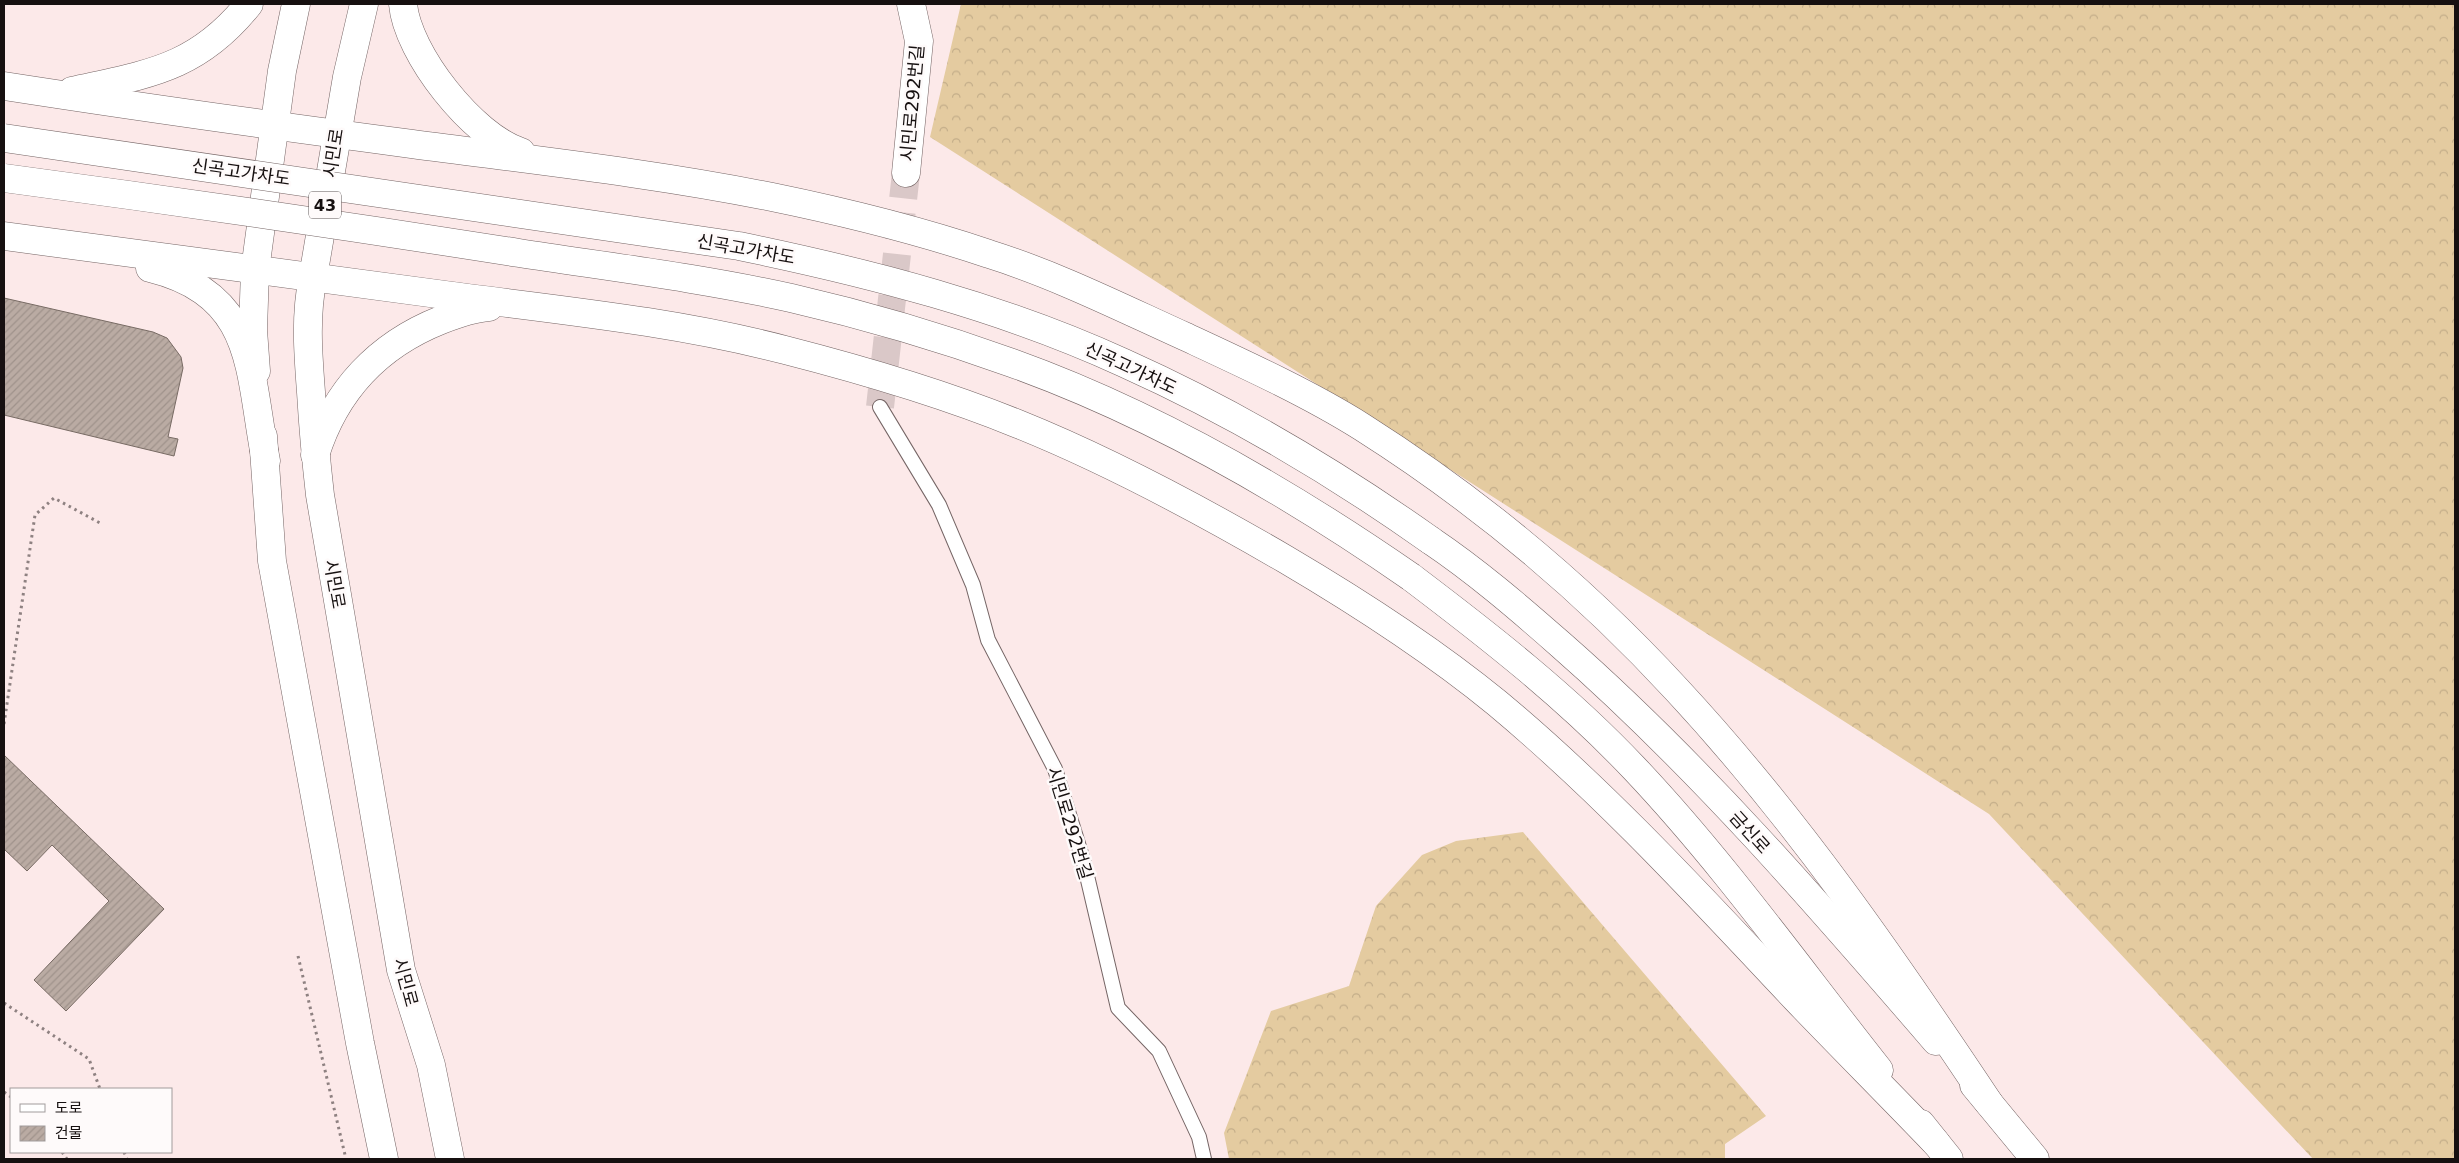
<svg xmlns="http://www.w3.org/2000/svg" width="2459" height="1163" viewBox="0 0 2459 1163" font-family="'DejaVu Sans','Noto Sans KR',sans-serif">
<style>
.forest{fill:url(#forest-crowns)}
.building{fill:url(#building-hatch);stroke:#786b64}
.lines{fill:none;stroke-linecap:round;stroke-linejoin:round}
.minor-tunnel{stroke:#dac8c8;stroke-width:28;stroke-dasharray:28 14;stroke-linecap:butt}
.service-casing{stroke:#756565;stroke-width:16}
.minor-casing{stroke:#756565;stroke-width:29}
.tertiary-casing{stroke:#756565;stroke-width:29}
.primary-casing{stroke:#756565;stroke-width:29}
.path{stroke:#8e8181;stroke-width:3;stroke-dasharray:2.5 4;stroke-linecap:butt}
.service{stroke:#fff;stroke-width:14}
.minor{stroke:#fff;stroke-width:28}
.tertiary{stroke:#fff;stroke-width:28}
.primary{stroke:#fff;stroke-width:28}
.tertiary-bridge-casing{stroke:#756565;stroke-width:29;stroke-linecap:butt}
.tertiary-bridge{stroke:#fff;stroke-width:28}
.labels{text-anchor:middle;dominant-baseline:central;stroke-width:5;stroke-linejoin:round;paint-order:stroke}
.shield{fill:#fefafa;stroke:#5c5656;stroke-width:1}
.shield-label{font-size:16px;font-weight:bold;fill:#161010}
.street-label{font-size:18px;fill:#161010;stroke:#fefafa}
</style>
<defs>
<pattern id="forest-crowns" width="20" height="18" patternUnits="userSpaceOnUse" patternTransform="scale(1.25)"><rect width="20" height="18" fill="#e4cba0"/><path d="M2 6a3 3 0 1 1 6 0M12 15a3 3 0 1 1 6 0" fill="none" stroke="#c3ad89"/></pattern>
<pattern id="building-hatch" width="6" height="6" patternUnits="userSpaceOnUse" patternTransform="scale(1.25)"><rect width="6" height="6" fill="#baaba3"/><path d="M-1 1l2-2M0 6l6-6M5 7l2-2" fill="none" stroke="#9f928b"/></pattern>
</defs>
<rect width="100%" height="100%" fill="#fce9e9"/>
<g class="forest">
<path d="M961,4H2455V1159H2313L1989,814L930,137Z"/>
<path d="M1523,832L1766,1116L1725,1144V1159H1229L1224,1133L1271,1011L1349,986L1376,906L1422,855L1456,841Z"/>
</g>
<g class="building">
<path d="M4,298L153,332L167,338L181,357L183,368L168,437L178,439L174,456L4,415Z"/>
<path d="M4,755L164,909L66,1011L34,980L109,901L52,845L27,871L4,849Z"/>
</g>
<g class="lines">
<path class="minor-tunnel" d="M880,407L906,173"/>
<defs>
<path id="service" d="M880,407L939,505L973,585L988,640L1055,769L1084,863L1118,1008L1159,1051L1199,1137L1204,1159"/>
<path id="minor" d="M906,173L919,41L911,4"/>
<g id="tertiary">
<path d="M255,270L253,330L256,371"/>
<path d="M313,277C305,316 308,353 311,392C313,426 316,460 320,495L401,970L431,1065L450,1159"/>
<path d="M263,436L272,561L360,1043L384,1159"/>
<path d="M1430,540C1476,571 1518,607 1560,644C1697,764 1817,903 1936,1041"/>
<path d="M1411,577C1489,636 1567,697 1634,768C1723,862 1799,969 1879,1070"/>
<path d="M1974,1085L2035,1159"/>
<path d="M1921,1124L1949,1159"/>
</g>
<g id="primary">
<path d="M403,4C407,53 473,137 521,152"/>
<path d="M4,86C139,107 275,126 412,144C532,160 653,173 772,197C845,212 918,230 989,254C1056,275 1120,307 1184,336C1242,363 1308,393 1362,427C1477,500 1585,590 1677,690C1795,817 1893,959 1989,1103"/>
<path d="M72,91C148,74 197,69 249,4"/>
<path d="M4,236C151,256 298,276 445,295C558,310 674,321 785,350C863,370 942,393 1018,424C1110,461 1199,509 1285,559C1358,602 1431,649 1497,703C1605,793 1700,897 1797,1000C1843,1048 1890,1095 1936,1143"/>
<path d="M150,268C258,295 248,371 266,461"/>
<path d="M255,270L282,71L296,4"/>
<path d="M313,277L347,77L364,4"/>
<path d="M315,455C335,391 378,345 441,320C456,314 473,308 489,307"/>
</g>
</defs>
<use href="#service" class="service-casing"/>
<use href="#minor" class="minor-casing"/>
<use href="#tertiary" class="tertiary-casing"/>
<use href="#primary" class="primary-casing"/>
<g class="path">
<path d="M4,724L35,515L54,498L100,523"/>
<path d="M298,956L346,1159"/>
<path d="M4,1003L89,1059L100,1089"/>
<path d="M4,1092L11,1097"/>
<path d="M62,1152L67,1159"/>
<path d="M124,1152L127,1159"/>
</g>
<use href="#service" class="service"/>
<use href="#minor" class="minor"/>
<use href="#tertiary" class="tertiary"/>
<use href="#primary" class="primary"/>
<defs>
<g id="tertiary-bridge">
<path d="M4,138L739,246C870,273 1002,307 1124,363C1231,411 1334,472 1430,540"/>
<path d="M4,178C176,201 348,226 519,253C610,267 701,278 791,298C865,315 940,337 1012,363C1154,414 1287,491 1411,577"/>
</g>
</defs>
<use href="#tertiary-bridge" class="tertiary-bridge-casing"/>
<use href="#tertiary-bridge" class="tertiary-bridge"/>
</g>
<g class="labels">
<rect class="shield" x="309" y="191.5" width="32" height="27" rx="4"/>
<g class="shield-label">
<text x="325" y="205">43</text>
</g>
<g class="street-label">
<text transform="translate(912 103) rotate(-85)">시민로292번길</text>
<text transform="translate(333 153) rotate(-81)">시민로</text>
<text transform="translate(241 172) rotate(8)">신곡고가차도</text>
<text transform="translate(746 249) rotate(10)">신곡고가차도</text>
<text transform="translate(1131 368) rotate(25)">신곡고가차도</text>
<text transform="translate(335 584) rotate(80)">시민로</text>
<text transform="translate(1070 823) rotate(73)">시민로292번길</text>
<text transform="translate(1750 832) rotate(48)">금신로</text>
<text transform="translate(406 982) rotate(75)">시민로</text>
</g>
</g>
<rect width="2459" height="1163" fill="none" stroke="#161010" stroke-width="10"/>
<rect x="10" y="1088" width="162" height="65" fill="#fefafa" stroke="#a19c9c"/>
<rect x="20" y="1104" width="25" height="8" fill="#ffffff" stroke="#a19c9c"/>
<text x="55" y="1113" font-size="15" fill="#161010">도로</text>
<rect x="20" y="1126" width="25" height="15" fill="url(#building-hatch)" stroke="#a19c9c"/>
<text x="55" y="1138" font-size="15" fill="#161010">건물</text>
</svg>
